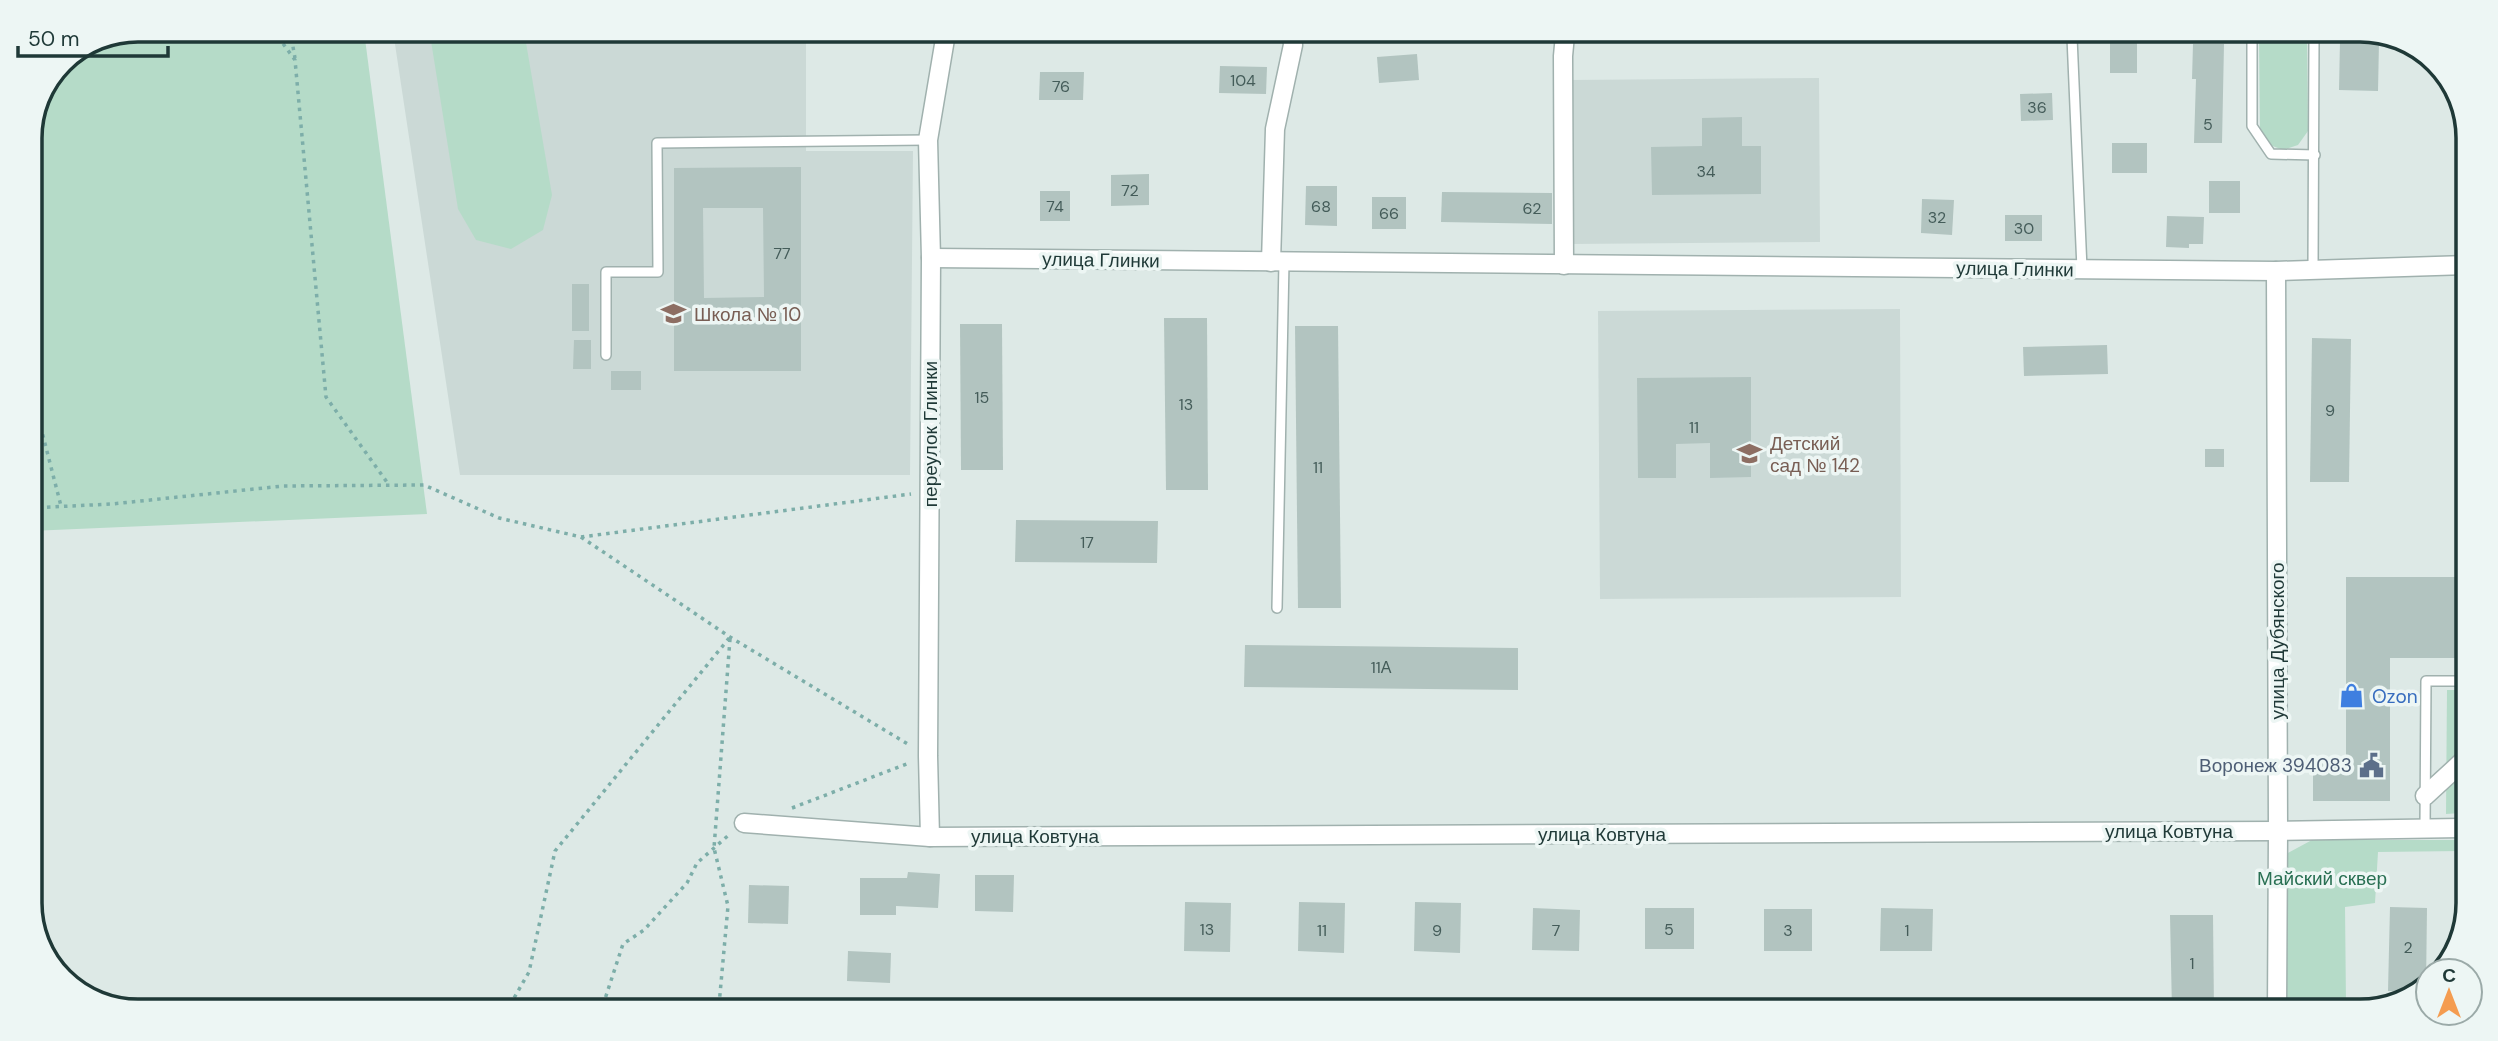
<svg xmlns="http://www.w3.org/2000/svg" width="2498" height="1041" viewBox="0 0 2498 1041" font-family="'DM Sans',sans-serif">
<style>
.built{fill:#cbd9d6}
.green{fill:#b5dbc8}
.building{fill:#b2c4c0;fill-rule:evenodd}
.lines{fill:none;stroke-linecap:round;stroke-linejoin:round}
.lane-casing{stroke:#a0b1ae;stroke-width:12}
.street-casing{stroke:#a0b1ae;stroke-width:21}
.path{stroke:#7daea9;stroke-width:3.5;stroke-dasharray:3.5 5;stroke-linecap:butt}
.lane{stroke:#fff;stroke-width:9}
.street{stroke:#fff;stroke-width:18}
.labels{text-anchor:middle;dominant-baseline:central;stroke-width:7;stroke-linejoin:round;paint-order:stroke}
.number-label{font-size:16px;fill:#445c59}
.street-label{font-size:19px;fill:#1f3937;stroke:#edf6f4}
.education-label{font-size:19px;fill:#785e54;stroke:#edf6f4;text-anchor:start}
.shop-label{font-size:19px;fill:#366cbe;stroke:#edf6f4;text-anchor:start}
.service-label{font-size:19px;fill:#4e5e75;stroke:#edf6f4;text-anchor:end}
.park-label{font-size:19px;fill:#297053;stroke:#edf6f4}
.rim{fill:none;stroke:#1f3937;stroke-width:3.5}
</style>
<rect width="100%" height="100%" fill="#dde9e6"/>
<g class="built">
<path d="M393,31L806,32V151H913L910,475H460Z"/>
<path d="M1819,78L1820,242L1571,244L1570,80Z"/>
<path d="M1900,309L1901,597L1600,599L1598,311Z"/>
</g>
<g class="green">
<path d="M138,30L364,31L427,514L30,531V131L62,61Z"/>
<path d="M433,31H524L552,195L543,230L511,249L476,240L458,209L431,41Z"/>
<path d="M2259,37H2307L2308,131L2298,145L2283,150L2270,145L2260,129Z"/>
<path d="M2447,690H2463L2461,813L2446,814Z"/>
<path d="M2312,840H2461V851L2378,852L2375,903L2345,907L2346,1004L2381,1005L2361,1011H2284V855Z"/>
</g>
<g class="building">
<rect x="2110" y="37" width="27" height="36"/>
<path d="M2340,41L2379,42L2378,91L2339,90Z"/>
<path d="M2193,44H2224L2222,143H2194L2196,79H2192Z"/>
<path d="M1417,54L1419,80L1379,83L1377,57Z"/>
<path d="M1220,66L1267,67L1266,94L1219,93Z"/>
<path d="M1040,72H1084L1083,100H1039Z"/>
<path d="M2052,93L2053,120L2021,121L2020,94Z"/>
<path d="M1742,117V146H1761V194L1652,195L1651,147L1702,146V118Z"/>
<rect x="2112" y="143" width="35" height="30"/>
<path d="M801,167V371H674V168ZM703,208H763L764,297L704,298Z"/>
<path d="M1149,174V205L1111,206V175Z"/>
<rect x="2209" y="181" width="31" height="32"/>
<path d="M1306,186H1337V226L1305,225Z"/>
<rect x="1040" y="191" width="30" height="30"/>
<path d="M1442,192L1552,193V224L1441,222Z"/>
<rect x="1372" y="197" width="34" height="32"/>
<path d="M1922,199L1954,200L1952,235L1921,233Z"/>
<rect x="2005" y="215" width="37" height="26"/>
<path d="M2167,216L2204,217L2203,244H2189V248L2166,247Z"/>
<rect x="572" y="284" width="17" height="47"/>
<path d="M1164,318H1207L1208,490H1166Z"/>
<path d="M960,324H1002L1003,470H961Z"/>
<path d="M1295,326H1338L1341,608H1298Z"/>
<path d="M2312,338L2351,339L2349,482H2310Z"/>
<path d="M574,340H591V369H573Z"/>
<path d="M2107,345L2108,374L2024,376L2023,347Z"/>
<rect x="611" y="371" width="30" height="19"/>
<path d="M1751,377V477L1710,478V443L1676,444V478H1638L1637,378Z"/>
<rect x="2205" y="449" width="19" height="18"/>
<path d="M1016,520L1158,521L1157,563L1015,562Z"/>
<path d="M2346,577H2464L2463,658H2390V801H2313V757H2346Z"/>
<path d="M1245,645L1518,648V690L1244,687Z"/>
<path d="M908,872L940,874L938,908L896,906V915H860V878H907Z"/>
<path d="M975,875H1014L1013,912L975,911Z"/>
<path d="M749,885L789,886L788,924L748,923Z"/>
<path d="M1185,902L1231,903L1230,952L1184,951Z"/>
<path d="M1299,902L1345,903L1344,953L1298,951Z"/>
<path d="M1415,902L1461,903L1460,953L1414,951Z"/>
<path d="M2390,907L2427,908L2426,986L2422,991H2388Z"/>
<path d="M1533,908L1580,910L1579,951L1532,950Z"/>
<rect x="1645" y="908" width="49" height="41"/>
<path d="M1881,908L1933,909L1932,951H1880Z"/>
<rect x="1764" y="909" width="48" height="42"/>
<path d="M2170,915H2213L2214,1011H2172Z"/>
<path d="M848,951L891,953L890,983L847,981Z"/>
</g>
<g class="lines">
<defs>
<g id="lane">
<path d="M2072,37L2082,269"/>
<path d="M2252,37V126L2271,154L2315,155"/>
<path d="M2313,270L2314,38"/>
<path d="M606,355V272H658L657,143L928,140"/>
<path d="M1277,608L1284,262"/>
<path d="M2425,828L2426,681H2463"/>
</g>
<g id="street">
<path d="M931,258L2276,271L2467,265"/>
<path d="M1271,262L1275,129L1293,45L1292,34"/>
<path d="M1564,265L1563,56L1565,35"/>
<path d="M2276,271L2278,831L2277,1011"/>
<path d="M2425,796L2462,762"/>
<path d="M744,823L930,837L2278,831L2461,828"/>
<path d="M930,837L928,756L931,258L928,140L946,33"/>
</g>
</defs>
<use href="#lane" class="lane-casing"/>
<use href="#street" class="street-casing"/>
<g class="path">
<path d="M273,30L295,60L326,397L389,485"/>
<path d="M290,30L295,58"/>
<path d="M30,385L61,506"/>
<path d="M30,508L112,504L283,486L424,485L499,518L581,537L911,494"/>
<path d="M581,537L730,637L911,746"/>
<path d="M792,808L909,763"/>
<path d="M510,1005L529,972L555,851L730,637"/>
<path d="M603,1005L623,944L644,930L687,883L697,863L731,833"/>
<path d="M719,1005L728,906L714,848L730,639"/>
</g>
<use href="#lane" class="lane"/>
<use href="#street" class="street"/>
</g>
<defs>
<symbol id="school-bare" viewBox="-9 -9 18 18"><path d="M0-5L7-2L0 1L-7-2ZM-4 1L0 2.5L4 1V4Q0 6-4 4Z" fill="#8d6e63" stroke="#edf6f4" stroke-width="2.5" paint-order="stroke"/></symbol>
<symbol id="shop-bare" viewBox="-9 -9 18 18"><path d="M-5-2.5h2.3a2.7 3.5 0 0 1 5.4 0H5L5.5 6h-11ZM-1.5-2.5h3a1.5 2.3 0 0 0-3 0Z" fill="#3f7fe0" stroke="#edf6f4" stroke-width="2.5" paint-order="stroke"/></symbol>
<symbol id="civic-bare" viewBox="-9 -9 18 18"><path d="M-.6-6.5H3V-4.5H.6V-3L4-1V1h2V6H-6V1h2V-1L-.6-3ZM-1.2 2.5V6h2.4V2.5Z" fill="#5c6f8a" stroke="#edf6f4" stroke-width="2.5" paint-order="stroke"/></symbol>
</defs>
<g fill-rule="evenodd">
<use href="#school-bare" x="656" y="296" width="35" height="35"/>
<use href="#school-bare" x="1732" y="436" width="35" height="35"/>
<use href="#shop-bare" x="2334" y="678" width="35" height="35"/>
<use href="#civic-bare" x="2354" y="748" width="35" height="35"/>
</g>
<g class="labels">
<g class="number-label">
<text x="1243" y="80">104</text>
<text x="1061" y="86">76</text>
<text x="2037" y="107">36</text>
<text x="2208" y="124">5</text>
<text x="1706" y="171">34</text>
<text x="1130" y="190">72</text>
<text x="1055" y="206">74</text>
<text x="1321" y="206">68</text>
<text x="1532" y="208">62</text>
<text x="1389" y="213">66</text>
<text x="1937" y="217">32</text>
<text x="2024" y="228">30</text>
<text x="782" y="253">77</text>
<text x="982" y="397">15</text>
<text x="1186" y="404">13</text>
<text x="2330" y="410">9</text>
<text x="1694" y="427">11</text>
<text x="1318" y="467">11</text>
<text x="1087" y="542">17</text>
<text x="1381" y="667">11А</text>
<text x="1207" y="929">13</text>
<text x="1669" y="929">5</text>
<text x="1322" y="930">11</text>
<text x="1437" y="930">9</text>
<text x="1556" y="930">7</text>
<text x="1788" y="930">3</text>
<text x="1907" y="930">1</text>
<text x="2408" y="947">2</text>
<text x="2192" y="963">1</text>
</g>
<g class="street-label">
<text transform="translate(1101 260) rotate(1)">улица Глинки</text>
<text transform="translate(2015 269) rotate(1)">улица Глинки</text>
<text transform="translate(930 434) rotate(-90)">переулок Глинки</text>
<text transform="translate(2277 641) rotate(-90)">улица Дубянского</text>
<text x="2169" y="831">улица Ковтуна</text>
<text x="1602" y="834">улица Ковтуна</text>
<text x="1035" y="836">улица Ковтуна</text>
</g>
<g class="education-label">
<text x="694" y="314">Школа № 10</text>
<text x="1770" y="443">Детский<tspan x="1770" dy="22">сад № 142</tspan></text>
</g>
<g class="shop-label">
<text x="2372" y="696">Ozon</text>
</g>
<g class="service-label">
<text x="2352" y="765">Воронеж 394083</text>
</g>
<g class="park-label">
<text x="2322" y="878">Майский сквер</text>
</g>
</g>
<path d="M0 0H2498V1041H0ZM138 42H2360A96 96 0 0 1 2456 138V903A96 96 0 0 1 2360 999H138A96 96 0 0 1 42 903V138A96 96 0 0 1 138 42Z" fill="#edf6f4" fill-rule="evenodd"/>
<path class="rim" d="M138 42H2360A96 96 0 0 1 2456 138V903A96 96 0 0 1 2360 999H138A96 96 0 0 1 42 903V138A96 96 0 0 1 138 42Z"/>
<g transform="translate(2449 992)"><circle r="33" fill="#edf6f4" stroke="#9baaa8" stroke-width="2"/>
<path d="M0-5L12 26L0 18L-12 26Z" fill="#f49c50"/>
<text y="-10" font-size="19" font-weight="bold" text-anchor="middle" fill="#1f3937">С</text>
</g>
<path d="M18 46v10h150v-10" fill="none" stroke="#1f3937" stroke-width="3.5"/>
<text x="28" y="46" font-size="21" fill="#1f3937" stroke="#edf6f4" stroke-width="5" paint-order="stroke">50 m</text>
</svg>
